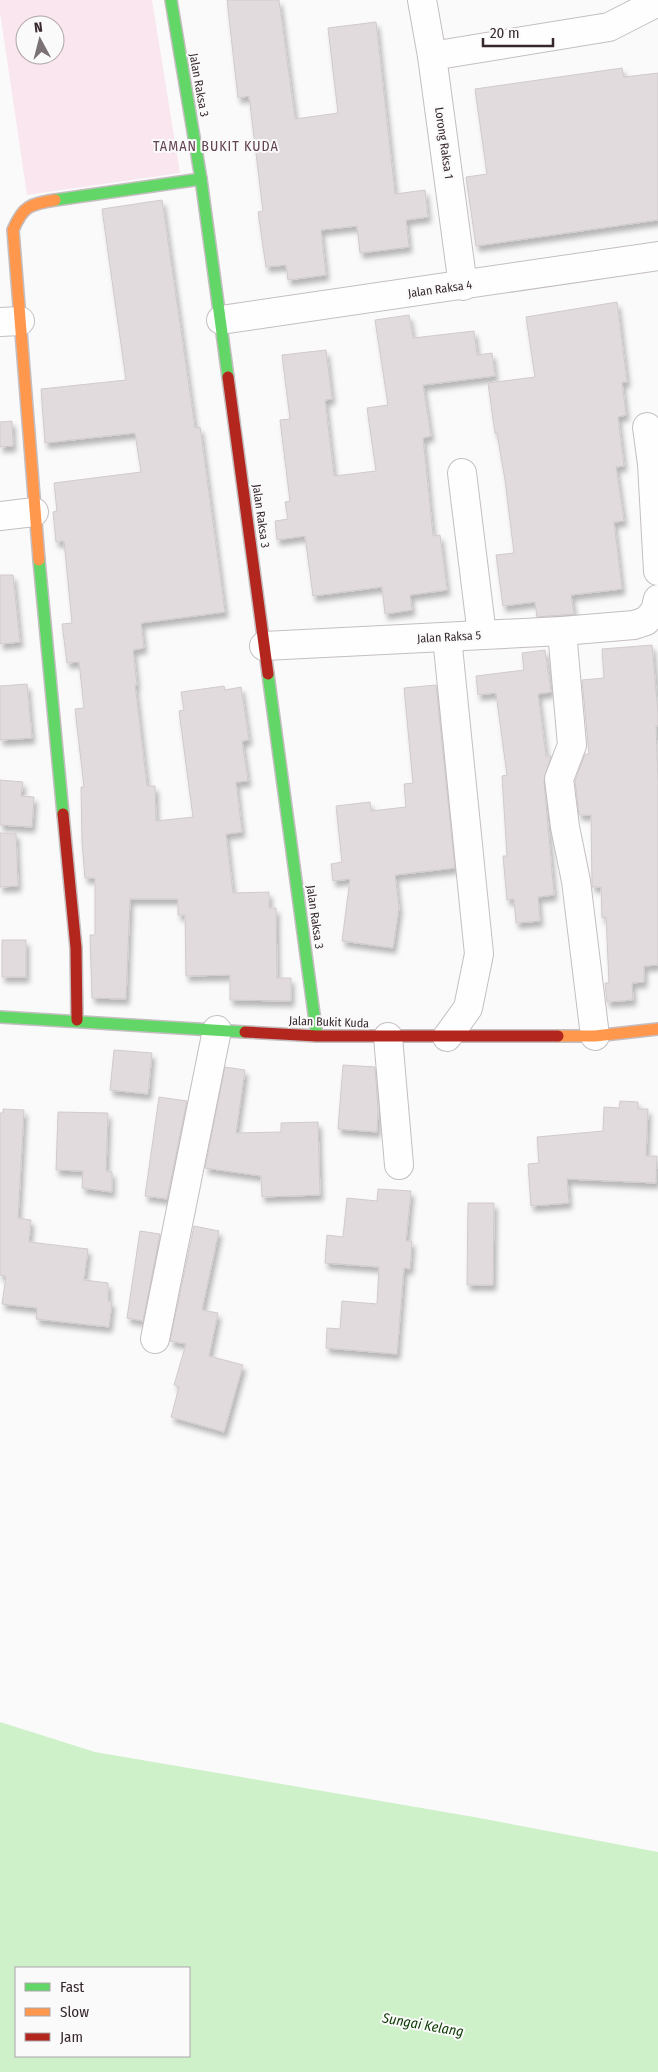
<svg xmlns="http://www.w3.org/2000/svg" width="658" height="2072" viewBox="0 0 658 2072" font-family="'Fira Sans Condensed',sans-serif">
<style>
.green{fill:#fae6ee;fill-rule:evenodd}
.water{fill:#cff1ca;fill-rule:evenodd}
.building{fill:#e2dbde;stroke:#d1cacd;filter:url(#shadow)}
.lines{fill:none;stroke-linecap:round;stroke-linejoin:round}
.street-casing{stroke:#c5bec1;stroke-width:30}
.fast-casing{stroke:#c5bec1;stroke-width:14}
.slow-casing{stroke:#c5bec1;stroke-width:14}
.jam-casing{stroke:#c5bec1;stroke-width:14}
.street{stroke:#fefefe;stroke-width:28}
.fast{stroke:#63d668;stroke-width:11}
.slow{stroke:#ff974d;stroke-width:11}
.jam{stroke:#b3261e;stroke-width:11}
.labels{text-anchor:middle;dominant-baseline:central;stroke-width:4;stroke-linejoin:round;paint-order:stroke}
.street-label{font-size:12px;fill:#37282f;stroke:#fafafa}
.neighbourhood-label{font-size:14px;letter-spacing:1px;fill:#624251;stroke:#fafafa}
.water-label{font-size:14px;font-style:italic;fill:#0b3a03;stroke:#fafafa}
</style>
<defs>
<filter id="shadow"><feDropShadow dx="3" dy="5.5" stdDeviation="2.5" flood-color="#0004"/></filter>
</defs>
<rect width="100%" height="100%" fill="#fafafa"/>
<path class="green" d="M0,0H152L180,173L27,195L0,12ZM25,25H55V55H25Z"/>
<path class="water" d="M0,1722L95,1752L474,1817L658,1852V2072H0ZM16,1968H189V2056H16Z"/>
<g class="building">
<path d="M227,0H279L295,119L338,113L328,28L376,22L395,194L425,190L428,217L406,220L409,247L360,253L357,226L321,230L326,275L288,280L286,265L266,267L258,212L263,211L249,96L238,98Z"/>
<path d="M622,68L624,77L658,73V220L476,246L466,177L487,174L475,89Z"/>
<path d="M162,200L195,428L200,427L225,612L141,623L144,648L133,650L137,685H135L147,786H155L156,821L193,817L179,711L184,710L181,692L224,686L225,690L241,687L249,740L242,741L248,781L236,782L242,832L226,834L233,893L269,892V908H276L277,978H291V1001L230,1000V975L186,976L185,915H178V899H130L126,999L92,998L90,935H95V878H85L82,843L81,787H84L75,709L84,708L79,662L67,663L62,624L72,623L64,541L56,542L53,512L57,511L54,483L141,472L135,433L45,443L41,389L126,380L102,209Z"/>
<path d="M617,302L627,382H622L626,415L618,417L624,466L616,467L624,521L614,522L622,589L571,595L574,614L537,617L535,602L503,606L496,555L514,553L505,480L497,433H495L488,383L535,377L526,317Z"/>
<path d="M409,315L413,338L474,331L477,355L492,353L495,376L423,385L431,436L423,438L433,536L440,535L447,590L410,595L412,610L385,614L382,587L313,596L305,536L277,540L275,521L288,519L285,502L290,501L280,420L290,419L282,355L326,350L332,399L325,400L334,476L376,471L367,408L388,405L375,320Z"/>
<path d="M12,421L13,446L0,447V422Z"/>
<path d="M0,575H13L20,642L0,644Z"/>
<path d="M652,645L658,713V726H656L658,781V965L644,966V982L632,983L633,1000L607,1002L605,983H609L606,917L602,918L601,887H592L591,815H579L575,781L585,754H589L582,680L604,678L602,649Z"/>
<path d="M545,650L551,692L538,694L546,756H551L544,781L554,895L538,897L540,921L516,923L514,899L507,900L503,856H507L502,776L507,775L496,693L478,695L476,676L524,670L522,653Z"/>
<path d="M27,684L32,738L0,740V686Z"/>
<path d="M436,685L455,868L395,875L399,908L393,948L342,941L350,879L333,881L331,864L342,862L336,806L370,802L371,811L406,807L404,784L413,783L404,688Z"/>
<path d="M0,780L23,782L21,796L34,797L32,827L0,825Z"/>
<path d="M0,833H16L18,886L0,887Z"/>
<rect x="2" y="940" width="24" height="37"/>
<path d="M114,1050L152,1053L148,1094L110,1090Z"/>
<path d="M343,1065L375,1067L378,1109L377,1132L338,1129Z"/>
<path d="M225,1067L245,1070L236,1133L281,1132V1123L318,1122L320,1195L262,1197L261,1176L205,1168Z"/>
<path d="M159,1097L187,1101L167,1199L145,1196Z"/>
<path d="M620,1101L638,1102V1109H648L646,1156H657L656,1183L567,1179L569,1203L531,1206L528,1164L539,1163L537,1137L603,1131L604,1107L619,1108Z"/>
<path d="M3,1109L24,1110L18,1218L31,1220L29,1242L88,1249L84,1280L108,1283V1301L112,1302L109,1327L36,1319L37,1308L2,1304L6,1276L0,1275V1113H3Z"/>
<path d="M58,1112L108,1113L106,1171L112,1172V1192L82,1188L83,1171L56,1170Z"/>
<path d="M378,1189L411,1191L406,1241H412L410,1269L404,1268L397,1354L326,1348L327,1328L340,1329L342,1301L377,1304L379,1267L325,1263L327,1235L343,1237L347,1198L377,1201Z"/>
<path d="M468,1203H494L493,1285H467Z"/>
<path d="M194,1226L219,1231L202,1310L218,1313L209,1356L243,1365L224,1432L171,1417L179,1387L174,1385L186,1344L170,1341Z"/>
<path d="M140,1231L160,1234L143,1321L127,1318Z"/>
</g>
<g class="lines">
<defs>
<g id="street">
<path d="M422,0L432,56L463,286"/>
<path d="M432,56L609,27L658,2"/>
<path d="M221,320L658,256"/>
<path d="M0,322L20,321"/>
<path d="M647,427L652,464L658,571"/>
<path d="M462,473L482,635"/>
<path d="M0,516L34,512"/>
<path d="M562,631L572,745L559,779L565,827L576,881L595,1036"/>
<path d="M264,646L562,631L634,625L646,621L655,611L658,599"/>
<path d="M388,1037L399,1165"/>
<path d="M447,1037L468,1008L479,954L447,637"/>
<path d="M155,1339L217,1030"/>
</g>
<g id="fast">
<path d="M171,0L201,179L228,377"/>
<path d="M55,200L201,179"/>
<path d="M39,560L63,814"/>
<path d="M268,674L317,1036"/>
<path d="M0,1017L245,1032"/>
</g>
<g id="slow">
<path d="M39,560L13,230C23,206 30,204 55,200"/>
<path d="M558,1036H595L658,1029"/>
</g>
<g id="jam">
<path d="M228,377L268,674"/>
<path d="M63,814L76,948L77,1020"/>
<path d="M245,1032L317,1036H558"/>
</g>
</defs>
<use href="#street" class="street-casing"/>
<use href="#fast" class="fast-casing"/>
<use href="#slow" class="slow-casing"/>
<use href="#jam" class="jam-casing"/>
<use href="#street" class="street"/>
<use href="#fast" class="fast"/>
<use href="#slow" class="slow"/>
<use href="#jam" class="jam"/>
</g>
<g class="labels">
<g class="street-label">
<text transform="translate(199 85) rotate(80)">Jalan Raksa 3</text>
<text transform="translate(444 143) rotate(82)">Lorong Raksa 1</text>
<text transform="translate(440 289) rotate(-8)">Jalan Raksa 4</text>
<text transform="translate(261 516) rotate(82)">Jalan Raksa 3</text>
<text transform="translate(449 637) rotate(-3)">Jalan Raksa 5</text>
<text transform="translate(315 917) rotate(82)">Jalan Raksa 3</text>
<text transform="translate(329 1022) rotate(2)">Jalan Bukit Kuda</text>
</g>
<g class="neighbourhood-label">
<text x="216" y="146">TAMAN BUKIT KUDA</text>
</g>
<g class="water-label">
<text transform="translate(423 2025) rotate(10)">Sungai Kelang</text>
</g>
</g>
<rect x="15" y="1967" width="175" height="90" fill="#fafafa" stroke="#aca6a9"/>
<rect x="25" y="1983" width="25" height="8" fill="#63d668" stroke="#aca6a9"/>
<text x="60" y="1992" font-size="15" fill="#37282f">Fast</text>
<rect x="25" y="2008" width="25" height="8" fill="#ff974d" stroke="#aca6a9"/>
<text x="60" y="2017" font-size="15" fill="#37282f">Slow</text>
<rect x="25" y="2033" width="25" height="8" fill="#b3261e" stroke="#aca6a9"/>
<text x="60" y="2042" font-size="15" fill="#37282f">Jam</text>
<g transform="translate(40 40) rotate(353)"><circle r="24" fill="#fafafa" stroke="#aca6a9"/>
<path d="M0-4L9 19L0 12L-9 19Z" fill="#7b7276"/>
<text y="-8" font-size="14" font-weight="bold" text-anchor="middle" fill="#37282f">N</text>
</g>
<path d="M483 38v8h70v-8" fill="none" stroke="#37282f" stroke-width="2.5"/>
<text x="490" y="38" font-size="15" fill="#37282f" stroke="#fafafa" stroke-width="4" paint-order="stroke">20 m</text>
</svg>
